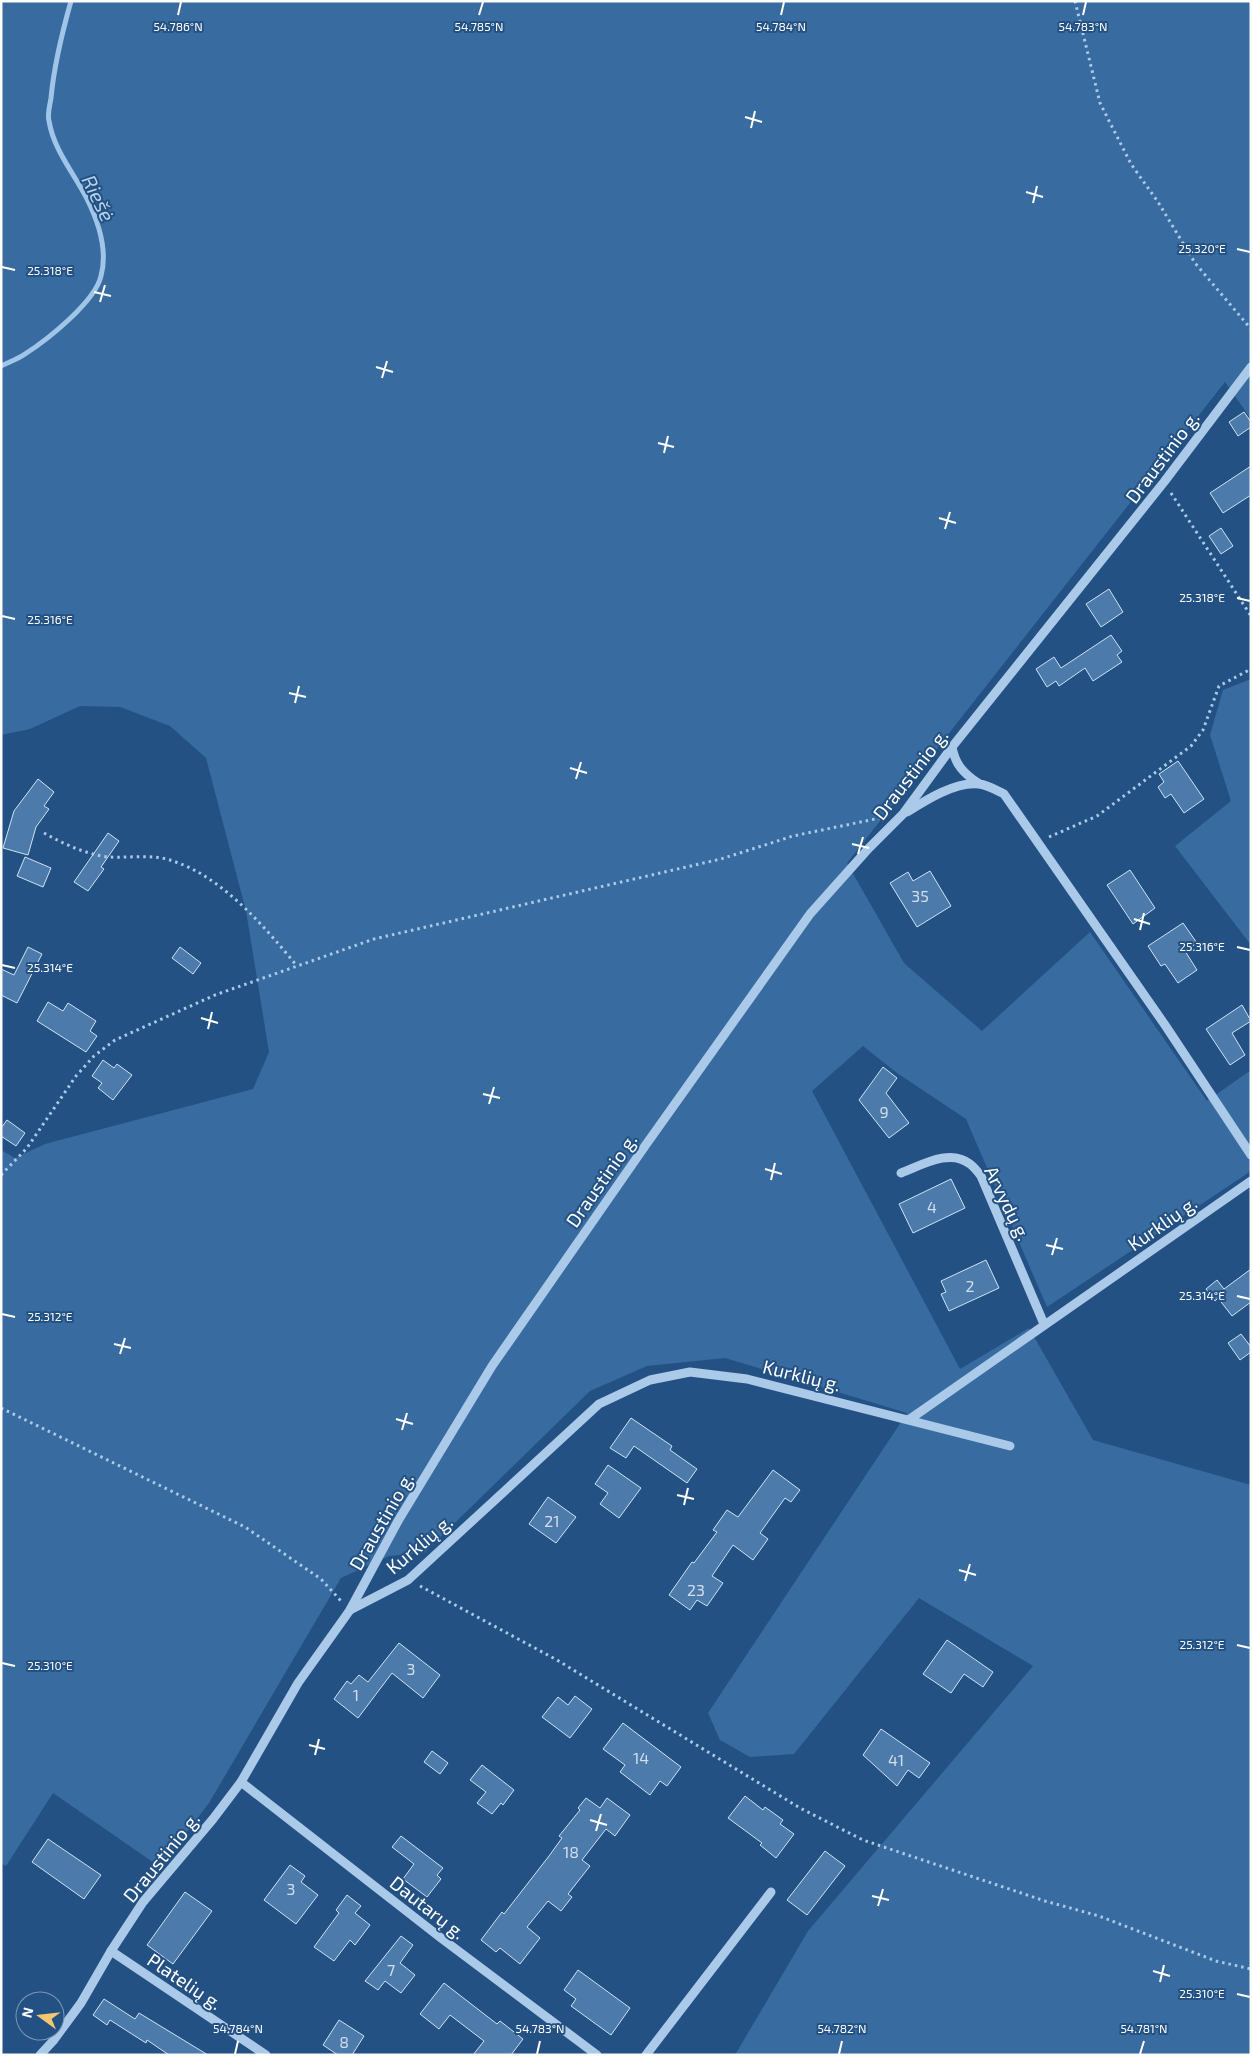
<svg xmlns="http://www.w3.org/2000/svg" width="1252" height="2056" viewBox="0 0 1252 2056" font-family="'Exo 2',sans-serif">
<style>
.green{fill:#386ba0}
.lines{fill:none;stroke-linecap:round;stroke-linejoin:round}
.stream{stroke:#a0c5e9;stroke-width:5}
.building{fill:#4c7bab;stroke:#cfe2f6}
.path{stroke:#abc9e8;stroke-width:3;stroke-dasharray:2.5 4;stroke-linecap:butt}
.minor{stroke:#abc9e8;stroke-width:9}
.ticks{fill:none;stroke:#fff;stroke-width:2}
.labels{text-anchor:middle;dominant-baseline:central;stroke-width:4;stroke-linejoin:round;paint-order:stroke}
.number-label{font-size:16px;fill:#d2deea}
.street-label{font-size:19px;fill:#fff;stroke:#235183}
.water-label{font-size:20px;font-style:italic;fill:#b7d3ef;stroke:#235183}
.ticks-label{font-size:12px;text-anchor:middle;fill:#fff;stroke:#235183;stroke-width:4;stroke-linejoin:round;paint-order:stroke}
</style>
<rect width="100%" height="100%" fill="#235183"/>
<g class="green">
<path d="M1,1H1251V419L1225,382L847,863L904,963L982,1031L1090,932L1207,1101L1251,1070V1171L1047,1307L966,1119L897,1073L863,1046L812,1091L960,1369L1029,1328L1093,1440L1251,1485V2055H735L808,1931L1033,1666L919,1598L794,1754L750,1757L720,1740L708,1713L907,1413L725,1358L647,1366L590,1391L424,1553L389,1556L341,1578L209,1803L160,1867L53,1793L6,1866L1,1863V1150L15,1158L45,1144L253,1089L269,1052L246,911L206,758L170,726L120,707L80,706L30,729L1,735Z"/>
<path d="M1251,679V945L1175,846L1231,801L1210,735L1223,690Z"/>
</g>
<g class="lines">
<path class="stream" d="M1,366C9,362 18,359 25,354C47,340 95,302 101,276C108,250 99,223 87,199C74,173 54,151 49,121C47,114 50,105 51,98C54,65 62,33 71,1"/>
</g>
<g class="building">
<path d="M1244,412L1251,422V427L1238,436L1229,422Z"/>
<path d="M1251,466V495L1223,513L1210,493Z"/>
<path d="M1221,528L1233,546L1221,554L1209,536Z"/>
<path d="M1109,589L1123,612L1101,627L1086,604Z"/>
<path d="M1111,635L1122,651L1117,655L1122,662L1093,681L1085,668L1059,686L1056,681L1047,687L1036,669L1054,657L1061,668Z"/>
<path d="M1178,761L1204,799L1184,813L1171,794L1165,798L1158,787L1164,782L1159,774Z"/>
<path d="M38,779L54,792L44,806L49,809L36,827L28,855L3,848L14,811Z"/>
<path d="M108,833L119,841L101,867L104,869L88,891L74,882Z"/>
<path d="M25,857L51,868L43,887L17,876Z"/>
<path d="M1130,870L1155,908L1133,924L1107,885Z"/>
<path d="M930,871L951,906L917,927L890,883L908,872L913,881Z"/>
<path d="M1183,923L1197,943L1185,951L1197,970L1178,983L1165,964L1161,966L1148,946Z"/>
<path d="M28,947L42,954L17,1003L1,995V969L14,975Z"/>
<path d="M180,947L201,963L193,974L172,958Z"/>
<path d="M48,1002L63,1011L68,1003L96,1021L90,1031L97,1036L86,1052L37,1021Z"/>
<path d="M1242,1005L1251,1021L1232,1033L1245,1055L1230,1065L1206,1029Z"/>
<path d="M103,1060L114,1068L117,1064L132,1075L113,1100L98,1088L102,1083L92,1076Z"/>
<path d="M883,1067L897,1078L886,1093L909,1123L889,1138L859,1100Z"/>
<path d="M7,1120L25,1133L16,1146L1,1136V1128Z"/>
<path d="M951,1179L965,1208L913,1233L899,1204Z"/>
<path d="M986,1260L999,1288L949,1311L941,1294L946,1292L941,1281Z"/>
<path d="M1251,1269V1302L1232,1316L1218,1298L1215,1301L1206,1289L1217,1280L1224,1289Z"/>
<path d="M1241,1334L1251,1347V1352L1240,1360L1228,1343Z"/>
<path d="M631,1418L672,1446L670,1450L697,1469L687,1483L634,1446L626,1458L610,1448Z"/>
<path d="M608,1465L641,1488L619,1518L600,1504L608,1493L595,1484Z"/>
<path d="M773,1470L800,1490L791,1502L785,1498L760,1533L768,1539L753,1560L733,1545L712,1576L723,1583L707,1606L697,1600L690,1610L669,1595L692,1562L694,1563L717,1532L713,1530L727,1510L738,1517Z"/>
<path d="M548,1497L576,1517L556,1543L529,1524Z"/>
<path d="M947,1640L993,1672L983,1687L964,1674L951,1693L923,1674Z"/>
<path d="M399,1643L440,1675L423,1698L392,1673L358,1718L334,1699L347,1681L351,1684L359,1675L368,1682Z"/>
<path d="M575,1696L592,1709L570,1738L542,1717L558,1697L568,1705Z"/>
<path d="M623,1723L681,1767L667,1786L660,1781L650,1795L620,1772L625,1765L603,1749Z"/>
<path d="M881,1729L930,1763L919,1778L908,1770L897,1786L863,1755Z"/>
<path d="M432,1751L448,1763L440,1774L424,1762Z"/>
<path d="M482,1765L514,1790L503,1805L501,1803L492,1814L477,1803L486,1792L470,1780Z"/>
<path d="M745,1796L763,1810L765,1807L783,1820L780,1824L794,1834L776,1858L760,1845L762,1843L728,1818Z"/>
<path d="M586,1798L600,1808L607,1798L630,1815L615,1836L606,1829L582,1860L590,1866L568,1894L572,1897L561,1911L548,1901L527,1927L540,1938L520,1964L500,1948L496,1952L481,1940L502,1912L504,1914L549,1856L562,1838L559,1836L580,1810L578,1808Z"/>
<path d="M401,1836L443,1868L437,1875L441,1879L427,1897L403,1879L414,1864L392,1847Z"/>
<path d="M48,1839L101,1875L84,1899L32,1862Z"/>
<path d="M825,1851L845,1866L807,1915L787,1900Z"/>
<path d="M290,1865L305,1876L301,1882L318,1895L296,1924L264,1900Z"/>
<path d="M185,1892L212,1911L173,1964L147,1945Z"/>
<path d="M347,1895L361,1906L355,1913L370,1925L355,1945L350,1940L334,1961L314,1947L339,1913L336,1910Z"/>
<path d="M401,1936L413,1945L400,1963L415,1975L401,1993L385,1981L378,1990L365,1981Z"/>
<path d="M578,1970L630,2008L611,2035L571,2006L576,1999L564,1990Z"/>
<path d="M444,1983L497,2024L500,2021L523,2039L511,2055H473L484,2041L450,2015L439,2029L420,2014Z"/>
<path d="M104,1999L135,2019L139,2013L208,2055H169L147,2040L146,2043L110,2020L107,2025L93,2015Z"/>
<path d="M339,2020L364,2036L352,2055H338L323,2045Z"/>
</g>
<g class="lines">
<g class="path">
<path d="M1075,1L1100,103L1131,164L1158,202L1195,263L1251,329"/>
<path d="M1171,493L1251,616"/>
<path d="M44,833C64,844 85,854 108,857C126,858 144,855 162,858C217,870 263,925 297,966"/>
<path d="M1049,837L1097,816L1191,746L1203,730L1219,686L1251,669"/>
<path d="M1,1175L27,1148L76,1076L94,1056L115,1040L215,995L374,939L721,859L793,836L880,818"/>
<path d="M1,1408L245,1527L321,1579L341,1601"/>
<path d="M420,1586L557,1660L800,1808L863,1840L1045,1901L1099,1916L1216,1961L1251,1969"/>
</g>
<g class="minor">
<path d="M952,747C955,764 963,773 978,783"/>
<path d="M907,812C926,800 956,781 979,784C988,785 996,790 1004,794L1165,1025L1251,1155"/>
<path d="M901,1173C922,1165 950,1148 970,1164C974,1167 978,1172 981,1176L1044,1324"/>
<path d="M910,1419L1251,1181"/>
<path d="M350,1610L408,1580L599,1404L650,1380L690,1372L747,1379L1010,1446"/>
<path d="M241,1782L441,1938L597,2055"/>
<path d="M111,1951L266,2055"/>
<path d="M40,2055L53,2041L81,2003L111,1951L143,1902L213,1819L241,1782L298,1683L350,1610L398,1521L492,1366L645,1146L810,914L869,848L903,814L952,747L1164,482L1251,367"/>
<path d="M646,2055L771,1892"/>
</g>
</g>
<path class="ticks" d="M178,15L181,2M479,15L483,2M781,15L784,2M1083,15L1086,2M745,117L762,122M751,128L755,111M1026,192L1043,197M1033,203L1037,186M1237,249L1250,252M2,267L15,270M94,292L111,296M100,302L105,285M376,367L393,372M382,378L387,361M658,443L674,447M664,453L668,436M939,518L956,523M945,529L950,512M1237,598L1250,601M2,616L15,619M289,693L306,697M295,703L299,686M570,768L587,773M576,779L581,762M852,844L869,848M858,854L863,837M1134,919L1150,924M1140,930L1144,913M1237,947L1250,950M2,965L15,968M201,1018L218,1023M208,1029L212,1012M483,1094L500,1098M489,1104L494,1087M765,1169L782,1174M771,1180L775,1163M1046,1245L1063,1249M1052,1255L1057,1238M1237,1296L1250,1299M2,1314L15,1317M114,1344L131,1348M120,1354L125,1338M396,1419L413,1424M402,1430L407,1413M677,1495L694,1499M684,1505L688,1488M959,1570L976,1575M965,1581L970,1564M1237,1645L1250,1648M2,1663L15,1666M309,1745L325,1749M315,1755L319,1739M590,1820L607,1825M596,1831L601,1814M872,1896L889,1900M878,1906L883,1889M1153,1971L1170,1976M1160,1982L1164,1965M1237,1994L1250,1997M235,2054L238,2041M537,2054L540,2041M839,2054L842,2041M1140,2054L1144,2041"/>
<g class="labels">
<g class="number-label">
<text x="920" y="895">35</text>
<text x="884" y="1111">9</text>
<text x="932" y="1206">4</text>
<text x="970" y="1285">2</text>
<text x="552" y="1520">21</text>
<text x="696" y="1589">23</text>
<text x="411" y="1668">3</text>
<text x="356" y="1694">1</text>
<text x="641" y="1757">14</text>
<text x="896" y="1759">41</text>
<text x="571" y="1851">18</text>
<text x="291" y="1888">3</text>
<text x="391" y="1969">7</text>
<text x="344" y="2041">8</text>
</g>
<g class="street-label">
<text transform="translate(1162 457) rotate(-53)">Draustinio g.</text>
<text transform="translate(910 774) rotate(-52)">Draustinio g.</text>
<text transform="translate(601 1180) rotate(-55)">Draustinio g.</text>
<text transform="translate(1008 1203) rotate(64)">Arvydų g.</text>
<text transform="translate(1162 1223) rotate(-35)">Kurklių g.</text>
<text transform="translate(802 1375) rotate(14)">Kurklių g.</text>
<text transform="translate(381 1521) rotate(-60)">Draustinio g.</text>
<text transform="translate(419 1544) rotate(-40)">Kurklių g.</text>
<text transform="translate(161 1857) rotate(-51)">Draustinio g.</text>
<text transform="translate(428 1907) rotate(38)">Dautarų g.</text>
<text transform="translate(185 1981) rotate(34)">Platelių g.</text>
</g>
<g class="water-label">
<text transform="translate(99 198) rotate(64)">Riešė</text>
</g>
</g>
<g class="ticks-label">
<text x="178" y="31">54.786°N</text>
<text x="479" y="31">54.785°N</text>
<text x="781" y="31">54.784°N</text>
<text x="1083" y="31">54.783°N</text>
<text x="1202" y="253">25.320°E</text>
<text x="50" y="275">25.318°E</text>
<text x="1202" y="602">25.318°E</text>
<text x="50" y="624">25.316°E</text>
<text x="1202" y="951">25.316°E</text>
<text x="50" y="972">25.314°E</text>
<text x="1202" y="1300">25.314°E</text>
<text x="50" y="1321">25.312°E</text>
<text x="1202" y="1649">25.312°E</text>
<text x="50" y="1670">25.310°E</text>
<text x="1202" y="1998">25.310°E</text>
<text x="238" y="2033">54.784°N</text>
<text x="540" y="2033">54.783°N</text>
<text x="842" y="2033">54.782°N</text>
<text x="1144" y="2033">54.781°N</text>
</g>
<rect width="1252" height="2056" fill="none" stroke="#ffffff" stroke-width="5"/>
<g transform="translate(40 2016) rotate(285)"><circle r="24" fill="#235183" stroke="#7b97b5"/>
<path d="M0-4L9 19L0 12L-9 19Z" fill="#f2c76f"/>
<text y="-8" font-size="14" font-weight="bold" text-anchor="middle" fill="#ffffff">N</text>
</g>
</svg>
